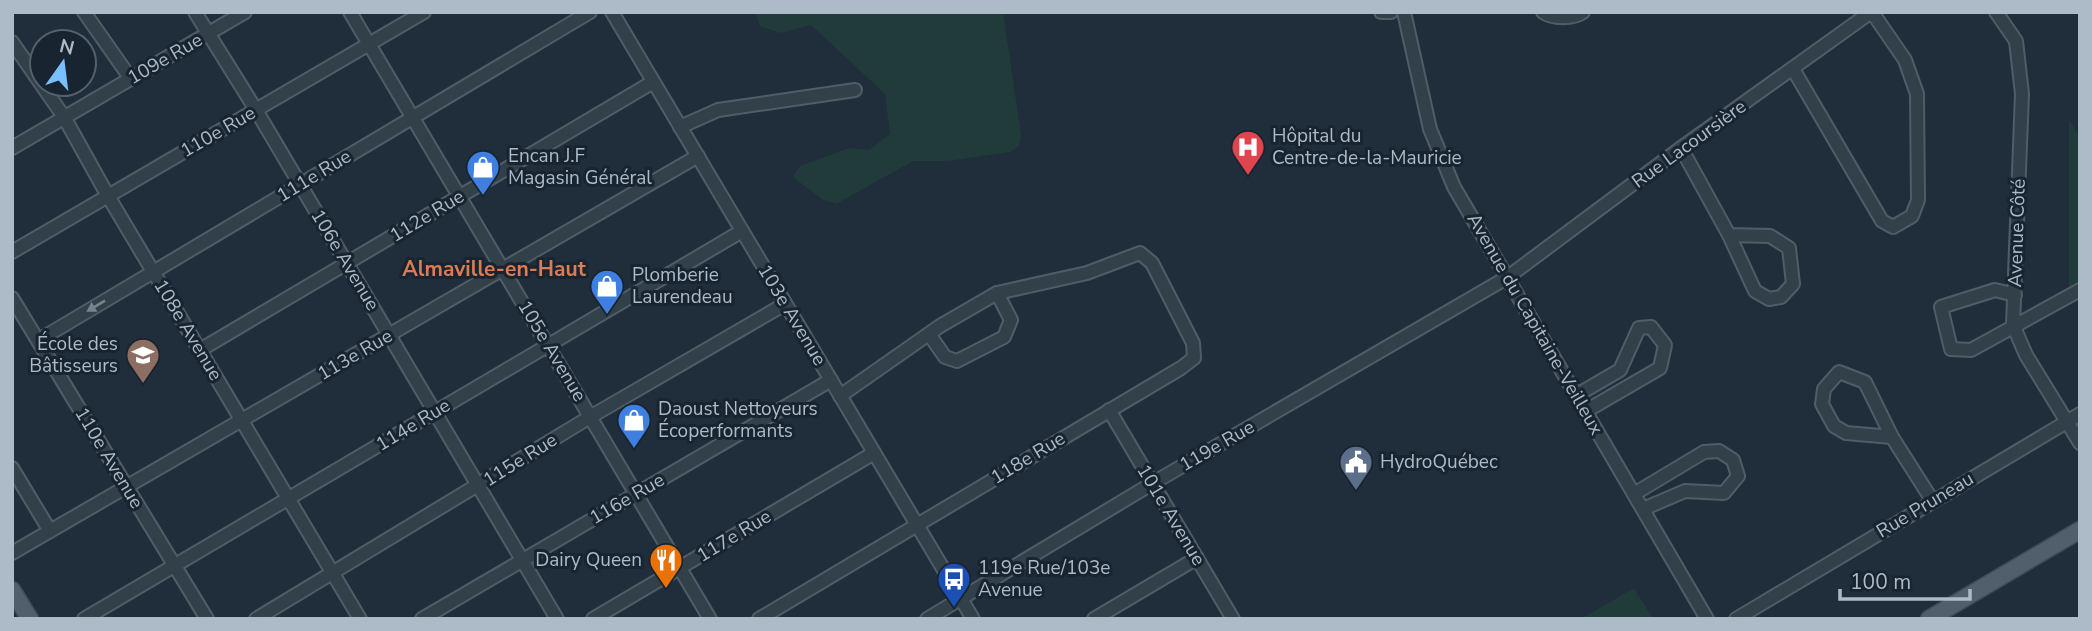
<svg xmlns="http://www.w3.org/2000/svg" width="2092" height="631" viewBox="0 0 2092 631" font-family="'Nunito Sans',sans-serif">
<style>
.green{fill:#213b3b}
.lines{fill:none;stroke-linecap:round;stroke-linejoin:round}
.minor-casing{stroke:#505d68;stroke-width:16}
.major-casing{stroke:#3f4b57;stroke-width:19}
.minor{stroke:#32404a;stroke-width:12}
.major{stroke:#505f6b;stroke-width:16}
.oneway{fill:#76838f}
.labels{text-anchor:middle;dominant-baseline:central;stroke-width:6;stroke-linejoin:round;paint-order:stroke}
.street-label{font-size:19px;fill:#adbac7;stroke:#18242f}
.poi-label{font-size:19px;fill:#adbac7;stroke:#18242f;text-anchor:start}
.neighbourhood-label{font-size:21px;font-weight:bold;fill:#dd7b52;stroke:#18242f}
</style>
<rect width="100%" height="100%" fill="#1f2e3a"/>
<g class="green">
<path d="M755,12H1003L1021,135L1019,146L1010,152L948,161H913L836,204L823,200L793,177L800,166L849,148L869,150L890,134L885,94L811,25L781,33L760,26Z"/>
<path d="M2069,120L2080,137V290L2069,296Z"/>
<path d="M1634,588L1653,619H1581Z"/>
</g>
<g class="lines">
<defs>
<g id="minor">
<path d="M84,12L131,79"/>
<path d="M195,12L256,110L557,619"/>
<path d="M350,12L710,619"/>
<path d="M612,12L973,619"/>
<path d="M1381,12H1391"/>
<path d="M1404,12L1430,129L1454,187L1707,619"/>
<path d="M1543,12C1552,19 1574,19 1583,12"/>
<path d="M1996,12L2016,41L2022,94L2013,325L2026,355L2080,443"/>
<path d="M12,42L64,117L108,196L360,619"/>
<path d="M1793,69L1882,221L1893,227L1912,216L1918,200L1917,94L1905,60L1872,12"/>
<path d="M680,127L718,110L855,90"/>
<path d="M12,148L245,12"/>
<path d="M1681,148L1729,235L1755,291L1769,299L1781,297L1793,284L1789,248L1770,236L1729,235"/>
<path d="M12,252L424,12"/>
<path d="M2015,295L1995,290L1941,307L1951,349L1971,350L2080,290"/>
<path d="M12,298L207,619"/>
<path d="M929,334L945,357L957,361L1004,337L1011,320L997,293"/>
<path d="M39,340L590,12"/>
<path d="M200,350L653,82"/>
<path d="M1577,395L1620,370L1639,328L1651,327L1665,345L1660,368L1586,411"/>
<path d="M1109,410L1233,619"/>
<path d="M1892,437L1846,433L1834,426L1822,404L1824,389L1839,372L1865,382L1892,437L1932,500"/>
<path d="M12,468L50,531"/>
<path d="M1634,494L1704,452L1719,451L1733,460L1738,476L1724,493L1685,491L1643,509"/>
<path d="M12,553L698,156"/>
<path d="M84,619L742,231"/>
<path d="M256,619L590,417L785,304"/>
<path d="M422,619L831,380"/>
<path d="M593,619L874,453"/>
<path d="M759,619L1181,368L1194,358L1193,343L1152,263L1140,253L1087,273L997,293L940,326L840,396"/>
<path d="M927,619L1153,483L1508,277L1681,148L1871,12"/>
<path d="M1094,619L1197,558"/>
<path d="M1736,619L2080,414"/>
</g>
<g id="major">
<path d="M12,590L30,619"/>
<path d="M1929,619L2080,530"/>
</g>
</defs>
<use href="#minor" class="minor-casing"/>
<use href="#major" class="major-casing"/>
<use href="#minor" class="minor"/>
<use href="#major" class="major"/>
</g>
<defs><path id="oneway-solid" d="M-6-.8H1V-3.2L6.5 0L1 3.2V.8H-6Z" transform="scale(1.75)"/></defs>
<use class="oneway" href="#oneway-solid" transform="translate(96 306) rotate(149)"/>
<defs>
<symbol id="hospital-pin" viewBox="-11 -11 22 30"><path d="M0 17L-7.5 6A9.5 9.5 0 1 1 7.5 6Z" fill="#e0444e" stroke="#18242f"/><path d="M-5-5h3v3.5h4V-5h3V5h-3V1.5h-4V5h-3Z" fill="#fff"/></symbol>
<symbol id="shop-pin" viewBox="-11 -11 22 30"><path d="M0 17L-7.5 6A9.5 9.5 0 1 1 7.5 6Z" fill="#3f7fe0" stroke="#18242f"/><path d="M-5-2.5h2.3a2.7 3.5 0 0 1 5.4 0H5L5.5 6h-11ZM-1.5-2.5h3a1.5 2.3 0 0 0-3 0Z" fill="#fff"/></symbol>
<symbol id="school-pin" viewBox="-11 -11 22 30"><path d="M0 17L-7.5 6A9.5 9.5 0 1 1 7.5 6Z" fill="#8d6e63" stroke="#18242f"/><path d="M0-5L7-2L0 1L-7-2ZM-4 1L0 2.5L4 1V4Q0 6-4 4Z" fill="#fff"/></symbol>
<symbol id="civic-pin" viewBox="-11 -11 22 30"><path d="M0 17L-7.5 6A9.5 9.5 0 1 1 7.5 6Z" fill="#5c6f8a" stroke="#18242f"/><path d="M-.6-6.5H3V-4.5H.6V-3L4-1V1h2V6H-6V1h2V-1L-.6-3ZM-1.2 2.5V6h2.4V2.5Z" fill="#fff"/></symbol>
<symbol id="restaurant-pin" viewBox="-11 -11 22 30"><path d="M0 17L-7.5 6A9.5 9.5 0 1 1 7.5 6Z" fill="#e8710a" stroke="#18242f"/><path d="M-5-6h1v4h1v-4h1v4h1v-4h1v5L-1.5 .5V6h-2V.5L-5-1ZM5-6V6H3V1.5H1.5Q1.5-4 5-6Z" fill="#fff"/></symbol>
<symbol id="bus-pin" viewBox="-11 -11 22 30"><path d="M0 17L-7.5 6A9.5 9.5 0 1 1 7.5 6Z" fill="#1a4fb4" stroke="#18242f"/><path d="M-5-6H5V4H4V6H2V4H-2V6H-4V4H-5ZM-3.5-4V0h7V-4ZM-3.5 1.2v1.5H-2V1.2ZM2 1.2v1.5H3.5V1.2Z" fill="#fff"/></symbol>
</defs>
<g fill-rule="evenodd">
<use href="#hospital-pin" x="1229" y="128" width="38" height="52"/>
<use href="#shop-pin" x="464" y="148" width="38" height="52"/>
<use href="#shop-pin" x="588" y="267" width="38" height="52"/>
<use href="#school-pin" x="124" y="336" width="38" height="52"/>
<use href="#shop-pin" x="615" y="401" width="38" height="52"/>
<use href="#civic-pin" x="1337" y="443" width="38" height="52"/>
<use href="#restaurant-pin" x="647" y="541" width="38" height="52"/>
<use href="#bus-pin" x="935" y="560" width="38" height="52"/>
</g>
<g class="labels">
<g class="street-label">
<text transform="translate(165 59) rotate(-30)">109e Rue</text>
<text transform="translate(218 132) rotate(-30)">110e Rue</text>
<text transform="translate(1689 144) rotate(-36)">Rue Lacoursière</text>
<text transform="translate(314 176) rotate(-31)">111e Rue</text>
<text transform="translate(427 216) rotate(-31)">112e Rue</text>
<text transform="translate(2017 233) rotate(-88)">Avenue Côté</text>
<text transform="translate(345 260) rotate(59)">106e Avenue</text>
<text transform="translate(792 315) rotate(59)">103e Avenue</text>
<text transform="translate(1535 324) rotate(60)">Avenue du Capitaine-Veilleux</text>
<text transform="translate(188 330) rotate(59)">108e Avenue</text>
<text transform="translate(552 351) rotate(59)">105e Avenue</text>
<text transform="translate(355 355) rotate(-30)">113e Rue</text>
<text transform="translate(413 425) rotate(-31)">114e Rue</text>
<text transform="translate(1217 446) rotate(-30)">119e Rue</text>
<text transform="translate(109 458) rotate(59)">110e Avenue</text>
<text transform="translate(1028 458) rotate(-31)">118e Rue</text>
<text transform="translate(520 460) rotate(-32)">115e Rue</text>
<text transform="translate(627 499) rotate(-30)">116e Rue</text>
<text transform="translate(1925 505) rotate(-31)">Rue Pruneau</text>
<text transform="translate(1171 515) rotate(59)">101e Avenue</text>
<text transform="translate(734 536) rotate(-31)">117e Rue</text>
</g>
<g class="poi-label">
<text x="1272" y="136">Hôpital du<tspan x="1272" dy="22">Centre-de-la-Mauricie</tspan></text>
<text x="508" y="156">Encan J.F<tspan x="508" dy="22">Magasin Général</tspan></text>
<text x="632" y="275">Plomberie<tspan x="632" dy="22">Laurendeau</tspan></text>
<text x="118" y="344" text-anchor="end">École des<tspan x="118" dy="22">Bâtisseurs</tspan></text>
<text x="658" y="409">Daoust Nettoyeurs<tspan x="658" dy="22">Écoperformants</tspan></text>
<text x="1380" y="462">HydroQuébec</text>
<text x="642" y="560" text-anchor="end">Dairy Queen</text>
<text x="978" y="568">119e Rue/103e<tspan x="978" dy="22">Avenue</tspan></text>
</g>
<g class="neighbourhood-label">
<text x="494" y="269">Almaville-en-Haut</text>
</g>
</g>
<rect width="2092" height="631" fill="none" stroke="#adbac7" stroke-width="28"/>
<g transform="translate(63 63) rotate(14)"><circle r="33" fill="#18242f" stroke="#54606c" stroke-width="2"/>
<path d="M0-5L12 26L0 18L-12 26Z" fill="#7abfff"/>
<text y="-10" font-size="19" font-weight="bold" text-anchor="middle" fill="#adbac7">N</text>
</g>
<path d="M1840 589v10h130v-10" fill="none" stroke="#adbac7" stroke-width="3.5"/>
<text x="1850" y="589" font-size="21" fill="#adbac7" stroke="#18242f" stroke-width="5" paint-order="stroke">100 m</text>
</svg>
